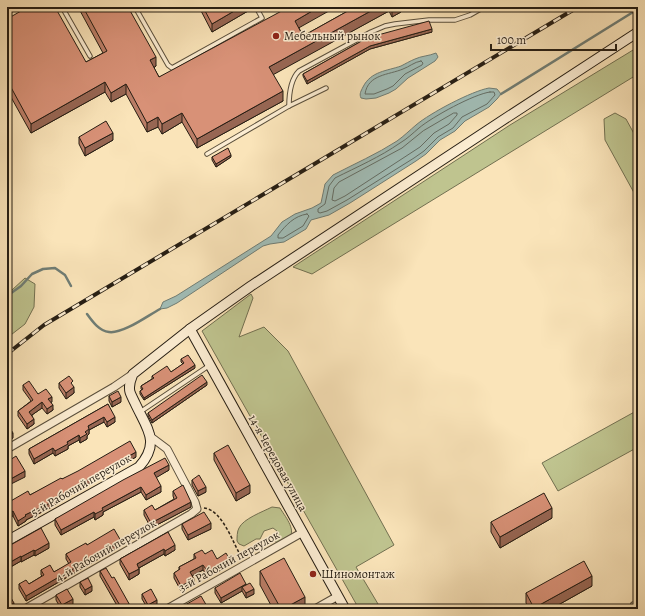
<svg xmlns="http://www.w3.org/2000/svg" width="645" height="616" viewBox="0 0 645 616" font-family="Alegreya,serif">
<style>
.green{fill:#bfc48f;stroke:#727051}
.water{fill:#a1bdb7;stroke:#6f7d75}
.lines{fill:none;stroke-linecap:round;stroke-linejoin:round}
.shore{stroke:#636d65;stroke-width:1}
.stream{stroke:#6f7d75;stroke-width:2.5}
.lane-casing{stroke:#5a4f3c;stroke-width:5.5}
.street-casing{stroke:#5a4f3c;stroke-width:9}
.secondary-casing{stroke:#251d13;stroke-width:11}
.path{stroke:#251d13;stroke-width:1.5;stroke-dasharray:3 2;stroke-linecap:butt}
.lane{stroke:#fcedd2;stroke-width:3.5}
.street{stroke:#fcedd2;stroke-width:7}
.secondary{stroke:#fcedd2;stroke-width:9}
.rail-casing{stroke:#251d13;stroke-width:4}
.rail{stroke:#fcedd2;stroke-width:2.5;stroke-dasharray:8;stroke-linecap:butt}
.wall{fill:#ba7d66;stroke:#251d13}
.shaded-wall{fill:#976653;stroke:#251d13}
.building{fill:#d89177;stroke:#251d13}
.poi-dot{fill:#8f2418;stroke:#fcedd2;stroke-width:1.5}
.labels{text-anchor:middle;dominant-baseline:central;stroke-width:3;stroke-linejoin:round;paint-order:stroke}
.poi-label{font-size:12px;fill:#251d13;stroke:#fcedd2;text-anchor:start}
.street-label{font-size:12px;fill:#251d13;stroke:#fcedd2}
</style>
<rect width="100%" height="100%" fill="#fae4b9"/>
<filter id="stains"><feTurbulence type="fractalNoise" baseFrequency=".005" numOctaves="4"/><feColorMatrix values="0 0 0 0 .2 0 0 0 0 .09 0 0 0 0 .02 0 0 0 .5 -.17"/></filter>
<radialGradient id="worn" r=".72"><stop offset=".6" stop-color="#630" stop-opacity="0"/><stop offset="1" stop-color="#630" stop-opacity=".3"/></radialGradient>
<g class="green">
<path d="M638,47V74L312,274L293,267L510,125Z"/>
<path d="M615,113L626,119L638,141V200L605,140L604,119Z"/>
<path d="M25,278L35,284L34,307L25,324L7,338V290H12Z"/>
<path d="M251,294L253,298L239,337L264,327L288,351L394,545L356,567L381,609H359L202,331Z"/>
<path d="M638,410V447L558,491L542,463Z"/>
<path d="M272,507L280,508C284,515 297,530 289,538C286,540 281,542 277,544L275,540L278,535L277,531L273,528L264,531L260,539H256L244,546L239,544L237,541C237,538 237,531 239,528C243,519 262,512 272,507Z"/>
</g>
<g class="water">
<path d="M436,53L438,57L435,61L408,78L396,89L389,93L376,98L366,99L361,98C359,94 361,91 363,87C371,71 387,71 401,66C405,64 410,61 415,59C421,56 429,56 436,53Z"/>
<path d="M489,88L497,89L501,94L497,99L489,107L465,121L455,131L440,140L426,154L416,161L350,203L329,215L311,220L306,229L284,242L270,244L263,246L177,303L167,308L160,309L163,302L176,296L271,236L282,222L295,214L312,208L321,203L325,184L333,175C354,164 377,154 397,141C404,136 410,130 416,125C430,113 472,91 489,88Z"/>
</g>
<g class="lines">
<g class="shore">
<path d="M421,61L423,63L422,65L405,74L393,86L387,89L374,94H365C368,74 389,75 403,69C409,67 414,62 421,61Z"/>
<path d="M490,92H494L495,95L487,104L462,117L453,128L438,137L424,151L414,158L347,200L327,211L320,213L318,212V209L325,204L329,186L335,178C357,167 380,157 400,143C407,139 413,133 419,128C432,117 474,94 490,92Z"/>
<path d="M454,113H457V115L449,124L434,133L420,147L345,196L335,201L332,200L334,188L339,182L402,148L423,131Z"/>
<path d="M307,214L309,216L303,226L283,238H278V235C286,225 294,216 307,214Z"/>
</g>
<g class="stream">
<path d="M501,94L638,9"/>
<path d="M7,296L21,286L32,274L43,269L55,268L65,275L71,286"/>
<path d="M87,314C92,321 99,331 109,332C123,334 147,316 160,309"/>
</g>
<defs>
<g id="lane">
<path d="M62,7L90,56"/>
<path d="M135,7L168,65L172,68L262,18L256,7"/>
<path d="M7,12L17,7"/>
<path d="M289,106C289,94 290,80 299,71L371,32L385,26L395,24L429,20H455L470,15L484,7"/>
<path d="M207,154L289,106L326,88"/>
<path d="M140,412L210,365"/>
<path d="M633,604L635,609"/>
</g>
<g id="street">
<path d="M7,449L114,387L133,374"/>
<path d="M25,609L191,514L197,509L195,502L167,449L151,437"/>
<path d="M167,609L303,532"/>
<path d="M315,609L338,596"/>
</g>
<g id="secondary">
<path d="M190,329L345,609"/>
<path d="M7,541L139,467C161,442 147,429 135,403C133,399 131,395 130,392C128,385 131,379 133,374L190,329L251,286L500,122L638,32"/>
</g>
</defs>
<use href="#lane" class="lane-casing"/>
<use href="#street" class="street-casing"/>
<use href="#secondary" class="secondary-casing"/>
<path class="path" d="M204,508C223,510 233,544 242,558"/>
<use href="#lane" class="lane"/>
<use href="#street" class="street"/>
<use href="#secondary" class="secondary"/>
<defs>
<path id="rail" d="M7,354L44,325L578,7"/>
</defs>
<use href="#rail" class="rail-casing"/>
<use href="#rail" class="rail"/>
</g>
<g class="wall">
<path d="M78,7H128L156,66L154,68L159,77L299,28L303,36L355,7H401V12L392,17L389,11L273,74L283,101L197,148L182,122L162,134L158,127L147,132L126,94L111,102L105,92L31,133L7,90V19L86,62L103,53Z"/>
<path d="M199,7H248V11L212,32Z"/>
<path d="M432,32L370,49L307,84L303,76V74L367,38Z"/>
<path d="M79,137L113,140L85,156L79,144Z"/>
<path d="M212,157H231L216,167L212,160Z"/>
<path d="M181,359L195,368L144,400L140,394V391L142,390L141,389V386L152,379V376L171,372L183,364L181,362Z"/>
<path d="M59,383L73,386L74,393L66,399L59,388Z"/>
<path d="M23,385L52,402H51L53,410L47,414L42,408L32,415L34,424L27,429L18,416V411L31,401L23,390Z"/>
<path d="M207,385L152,423L148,416V413Z"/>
<path d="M109,396L121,402L112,407L109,401Z"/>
<path d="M108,404L115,422L107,427L104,422L89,430V434L87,436V439L80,443L79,440L68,446V449L55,456L53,453L34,464L29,454V449Z"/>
<path d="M214,453L250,493L236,501L214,460Z"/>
<path d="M136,457L68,496L50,508L26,520V521L18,526L13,516L9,502L30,495L62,479Z"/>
<path d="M169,470L156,477L161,492L146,500L141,492L103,512V515L95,520L94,517L61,535L55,525V519Z"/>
<path d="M192,480L206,492L198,496L192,485Z"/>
<path d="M173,491L191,507L151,528L144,515V510H155L174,499L173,496Z"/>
<path d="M552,518L500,548L491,532V522Z"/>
<path d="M182,524L211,529L188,540L182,529Z"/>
<path d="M168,532L175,550L165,556L164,554L139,568V574L129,580L120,564V559Z"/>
<path d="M87,545L121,546L26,601L19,589V584H29L42,576L41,575V570L54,572L69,564L66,559V554Z"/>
<path d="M7,547L49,548L35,556L34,555L21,562V561L7,569Z"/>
<path d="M194,554H205L217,559L230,565L208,577L203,570L192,576L194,584L181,591L174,578V573L179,570V567L194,559Z"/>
<path d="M100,571L112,578L132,609H119L100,576Z"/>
<path d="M260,571L305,609H273L260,585Z"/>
<path d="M80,582L92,591L85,595L80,587Z"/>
<path d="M246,584L254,594L246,598L242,591L221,603L215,593V588Z"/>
<path d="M592,586L551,609H529L526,603V593Z"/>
<path d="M142,594L157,605L149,609H148L142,599Z"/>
<path d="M56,595L73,604L64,609H61L56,600Z"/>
</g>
<g class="shaded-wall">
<path d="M241,7H248V11L212,32V24Z"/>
<path d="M319,7H336L295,30V21Z"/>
<path d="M378,7H389V11L269,77V67Z"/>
<path d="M392,7H401V12L392,17Z"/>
<path d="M432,29V32L370,49L307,84V81L370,46Z"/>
<path d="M156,57V66L150,70V60Z"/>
<path d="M105,82V92L31,133V124Z"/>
<path d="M126,84V94L111,102V93Z"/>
<path d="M283,91V101L197,148V139Z"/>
<path d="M182,113V122L162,134V124Z"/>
<path d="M158,117V127L147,132V123Z"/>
<path d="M113,133V140L85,156V148Z"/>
<path d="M231,155V157L216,167V164Z"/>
<path d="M195,365V368L144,400V398Z"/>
<path d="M207,382V385L152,423V420Z"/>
<path d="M74,387V393L66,399V393Z"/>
<path d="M52,397V402L48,404V399Z"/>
<path d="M121,397V402L112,407V402Z"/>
<path d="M42,402V408L29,417V412Z"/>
<path d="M53,405V410L47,414V409Z"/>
<path d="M104,417V422L89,430V434L87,436V439L80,443V438L85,432L88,426Z"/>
<path d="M115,417V422L107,427V422Z"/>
<path d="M34,419V424L27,429V424Z"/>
<path d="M13,433V438L7,442V437Z"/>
<path d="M79,435V440L68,446V449L55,456V451L67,442Z"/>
<path d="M53,448V453L34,464V459Z"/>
<path d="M136,452V457L68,496L50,508L26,520V521L18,526V521L25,515Z"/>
<path d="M169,465V470L154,479V473Z"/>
<path d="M25,471V477L7,486V481Z"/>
<path d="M250,485V493L236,501V493Z"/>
<path d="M161,486V492L146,500V495Z"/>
<path d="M141,487V492L103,512V515L95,520V514L102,508Z"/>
<path d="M206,487V492L198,496V491Z"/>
<path d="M191,502V507L151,528V523Z"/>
<path d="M552,508V518L500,548V537Z"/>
<path d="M13,511V516L7,519V514Z"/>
<path d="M94,512V517L61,535V530Z"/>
<path d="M211,523V529L188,540V535Z"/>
<path d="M121,541V546L26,601V596Z"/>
<path d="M49,543V548L35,556V551Z"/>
<path d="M175,545V550L165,556V551Z"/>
<path d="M164,549V554L137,569V564Z"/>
<path d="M34,550V555L21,562V557Z"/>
<path d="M21,556V561L7,569V564Z"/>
<path d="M230,560V565L208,577V572Z"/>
<path d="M203,565V570L190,577V572Z"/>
<path d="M139,569V574L129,580V574Z"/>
<path d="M592,576V586L551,609H534V608Z"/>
<path d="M194,579V584L181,591V586Z"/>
<path d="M246,584L242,587V591L221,603V598Z"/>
<path d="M92,586V591L85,595V590Z"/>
<path d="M254,589V594L246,598V593Z"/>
<path d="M305,597V609H283Z"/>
<path d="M73,599V604L64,609H62V605Z"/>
<path d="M157,600V605L149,609H148V605Z"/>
<path d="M14,603V608L13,609H7V607Z"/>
</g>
<g class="building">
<path d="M28,7H55L86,62L107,51L83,7H128L156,57L150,60L159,77L289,7H319L295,21L303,36L355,7H378L269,67L283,91L197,139L182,113L162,124L158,117L147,123L126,84L111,93L105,82L31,124L7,80V19Z"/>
<path d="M203,7H241L212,24Z"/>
<path d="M429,21L432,29L370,46L307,81L303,74L367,38Z"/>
<path d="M106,121L113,133L85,148L79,137Z"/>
<path d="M228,148L231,155L216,164L212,157Z"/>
<path d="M188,355L195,365L144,398L140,391L143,389L141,386L154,378L152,376L167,366L171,372L184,363L181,359Z"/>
<path d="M202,375L207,382L152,420L148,413Z"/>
<path d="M69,376L73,381L71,383L74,387L66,393L59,383Z"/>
<path d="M29,381L38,394L46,389L52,397L48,399L53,405L47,409L42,402L29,412L34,419L27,424L18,411L33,400L23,385Z"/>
<path d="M118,391L121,397L112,402L109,396Z"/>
<path d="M108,404L115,417L107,422L104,417L88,426L89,429L85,432L87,434L80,438L79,435L67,442L68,444L55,451L53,448L34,459L29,449Z"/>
<path d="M7,423L13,433L7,437Z"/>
<path d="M130,441L136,452L68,491L50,503L25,515L26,516L18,521L13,511L7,514V498L9,502L28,491L30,495L61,478L62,479L78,471Z"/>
<path d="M228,445L250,485L236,493L214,453Z"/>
<path d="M16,456L25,471L7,481V462Z"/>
<path d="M165,458L169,465L154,473L161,486L146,495L141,487L102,508L103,510L95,514L94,512L61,530L55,519L123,480Z"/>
<path d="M199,475L206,487L198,491L192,480Z"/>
<path d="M183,485L191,502L151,523L144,510L152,505L155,510L177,498L173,491Z"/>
<path d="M544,493L552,508L500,537L491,522Z"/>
<path d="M204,512L211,523L188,535L182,524Z"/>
<path d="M41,528L49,543L35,551L34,550L21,557V556L7,564V547Z"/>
<path d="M114,529L121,541L26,596L19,584L26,580L29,584L44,575L41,570L50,565L54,572L71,562L66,554L86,543L87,545Z"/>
<path d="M168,532L175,545L165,551L164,549L137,564L139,569L129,574L120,559Z"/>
<path d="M202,550L205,554L212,550L217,559L226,553L230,560L208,572L203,565L190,572L194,579L181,586L174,573L180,569L179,567L196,558L194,554Z"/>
<path d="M284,558L305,597L283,609H281L260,571Z"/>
<path d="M584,561L592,576L534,608L526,593Z"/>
<path d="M106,568L112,578L114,577L132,609H122L100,571Z"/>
<path d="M240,573L246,584L221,598L215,588Z"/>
<path d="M88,578L92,586L85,590L80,582Z"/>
<path d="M250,583L254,589L246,593L242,587Z"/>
<path d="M67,589L73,599L62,605L56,595Z"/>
<path d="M151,589L157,600L148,605L142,594Z"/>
<path d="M7,591L14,603L7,607Z"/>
<path d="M201,596L208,608L205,609H178Z"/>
</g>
<g class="poi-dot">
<circle cx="276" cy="36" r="4"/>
<circle cx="313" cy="574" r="4"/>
</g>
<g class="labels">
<g class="poi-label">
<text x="284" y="36">Мебельный рынок</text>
<text x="321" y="574">Шиномонтаж</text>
</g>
<g class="street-label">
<text transform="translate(278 463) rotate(61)">14-я Чередовая улица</text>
<text transform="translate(81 485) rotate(-30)">5-й Рабочий переулок</text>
<text transform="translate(106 550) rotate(-30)">4-й Рабочий переулок</text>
<text transform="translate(229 561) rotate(-29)">3-й Рабочий переулок</text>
</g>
</g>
<rect width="645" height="616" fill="none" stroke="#fae4b9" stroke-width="24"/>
<rect x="8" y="8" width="629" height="600" fill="none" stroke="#251d13" stroke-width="2"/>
<rect x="12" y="12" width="621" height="592" fill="none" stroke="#251d13"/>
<path d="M491 44v6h125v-6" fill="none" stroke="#251d13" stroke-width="2"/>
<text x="497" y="44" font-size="12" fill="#251d13" stroke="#fcedd2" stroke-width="3" paint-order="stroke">100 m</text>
<rect width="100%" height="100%" filter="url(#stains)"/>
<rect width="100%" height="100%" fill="url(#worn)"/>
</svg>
